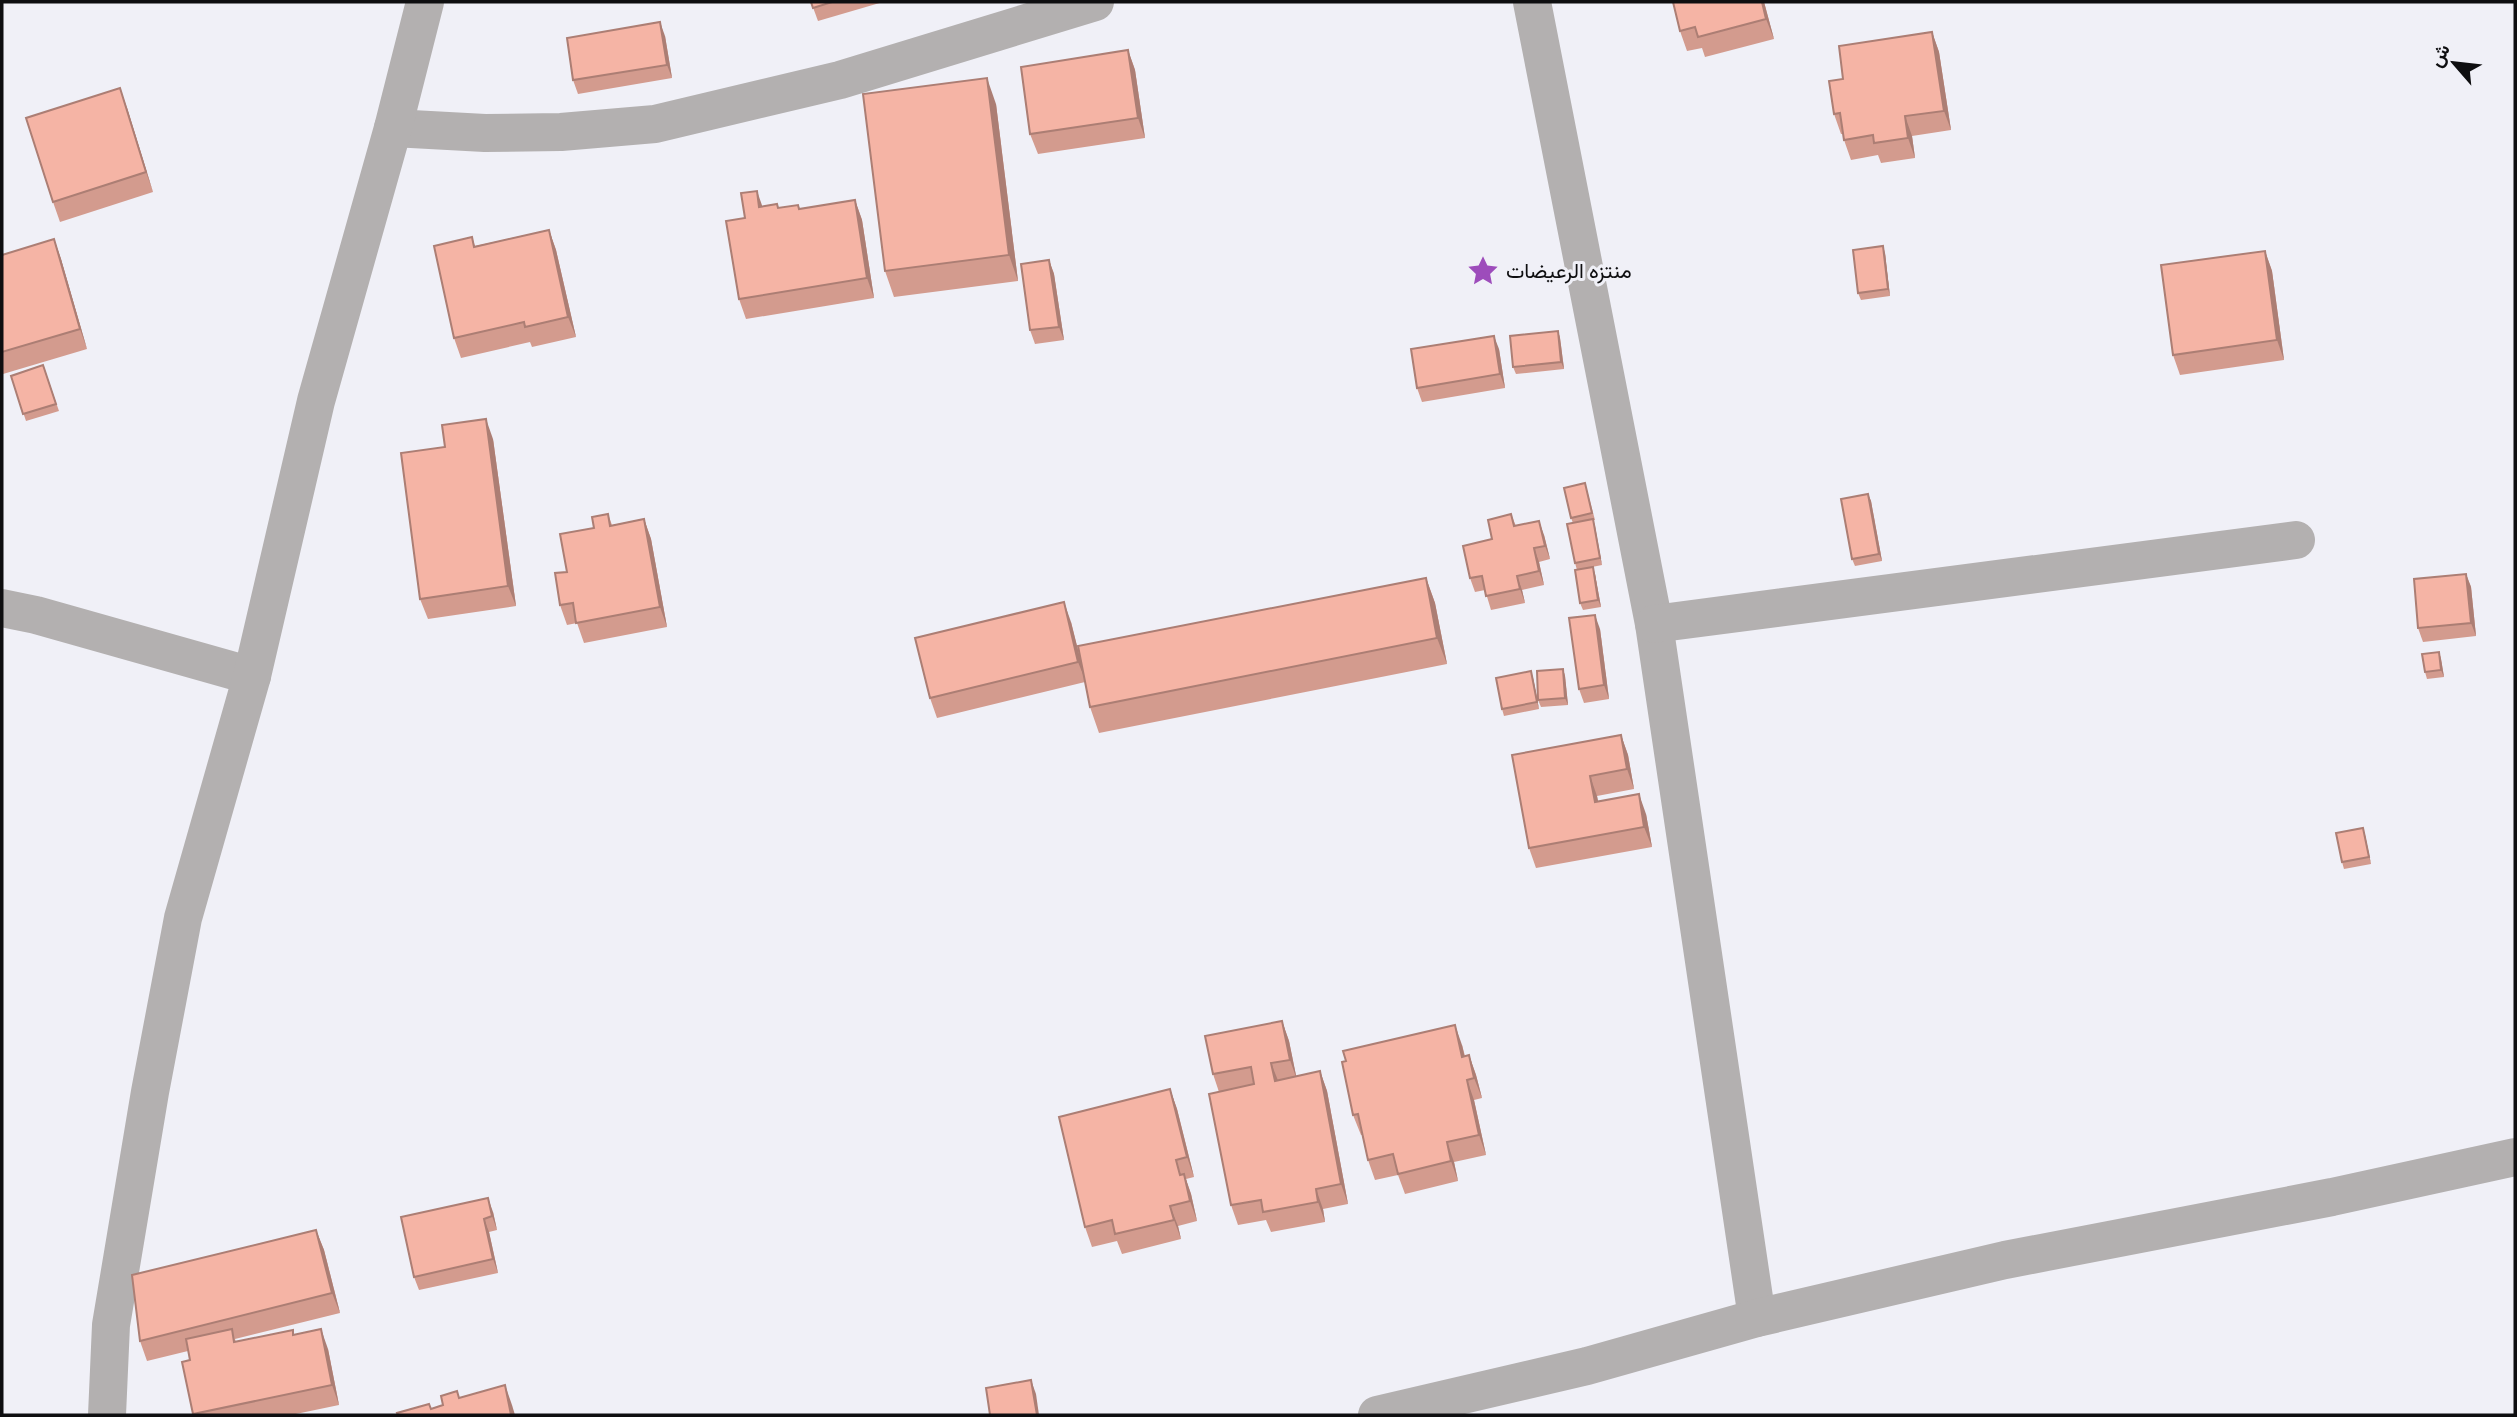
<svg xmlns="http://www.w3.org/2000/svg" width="2517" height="1417" viewBox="0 0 2517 1417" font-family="Roboto,Vazirmatn,sans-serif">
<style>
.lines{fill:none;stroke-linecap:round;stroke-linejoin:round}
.minor{stroke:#b3b0b0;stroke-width:38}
.wall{fill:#d39b8e}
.shaded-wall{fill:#ac7e74}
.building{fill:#f5b4a5;stroke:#ac7e74;stroke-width:2}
.labels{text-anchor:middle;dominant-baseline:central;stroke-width:6;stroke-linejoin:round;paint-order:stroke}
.poi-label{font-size:21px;fill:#0e0e10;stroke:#f0f0f7;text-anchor:start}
</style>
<rect width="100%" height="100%" fill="#f0f0f7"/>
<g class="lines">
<g class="minor">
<path d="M1532,2L1654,624L1757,1318"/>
<path d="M393,128L485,133L561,132L655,124L840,80L1095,2"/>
<path d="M2,608L36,615L252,676"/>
<path d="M1654,624L2296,540"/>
<path d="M107,1415L111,1325L150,1092L183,918L252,676L316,401L393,128L425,2"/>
<path d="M1377,1415L1587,1366L1757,1318L2005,1260L2332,1197L2515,1157"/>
</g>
</g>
<g class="wall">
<path d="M811,2H883L818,21Z"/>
<path d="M1673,2H1764L1774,39L1705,57L1702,48L1687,51L1680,31Z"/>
<path d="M1932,32L1939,52L1951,130L1912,136L1915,158L1881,163L1878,155L1851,160L1844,140L1843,134H1841L1834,114L1843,79Z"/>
<path d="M665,36L672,78L578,94L573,80Z"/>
<path d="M1128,50L1135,70L1145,138L1038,154L1030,134Z"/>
<path d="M996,104L1018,281L894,297L885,271Z"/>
<path d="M127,108L153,192L60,222L53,202Z"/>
<path d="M855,200L862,220L874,298L746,319L739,299L745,218L762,206L778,208L798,205L799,209Z"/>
<path d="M549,230L556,250L576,337L532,347L530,342L461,358L454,338L472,237L475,246Z"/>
<path d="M54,239L61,259L87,349L3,374L2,370V255Z"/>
<path d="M2265,251L2272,271L2284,360L2180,375L2173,355Z"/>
<path d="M1885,253L1890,296L1861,300L1858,293Z"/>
<path d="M1049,260L1054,274L1064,340L1035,344L1030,330Z"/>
<path d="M1558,331L1560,338L1564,369L1516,374L1513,367Z"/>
<path d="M1499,349L1505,388L1422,402L1417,388Z"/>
<path d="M43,365L59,411L26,421L11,376Z"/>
<path d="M493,439L516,606L428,619L420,599L445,447Z"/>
<path d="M1587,490L1595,520H1593L1602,565L1587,568L1595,574L1601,607L1583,610L1580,603L1577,570L1575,563L1573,523L1571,518Z"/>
<path d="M1868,494L1871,501L1882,561L1855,566L1852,559Z"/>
<path d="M608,514L612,525L644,519L651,539L667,627L584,643L577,623L567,625L560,605L567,572L594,528Z"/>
<path d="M1511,514L1516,526L1544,535L1550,559L1539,562L1544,585L1522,590L1525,603L1491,610L1485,590L1475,592L1470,578L1492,539Z"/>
<path d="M2466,574L2471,587L2476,636L2423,642L2418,628Z"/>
<path d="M1426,578L1435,603L1447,664L1099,733L1090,707L1085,682L937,718L930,698L1071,622L1081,662Z"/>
<path d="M1600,629L1609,699L1584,703L1579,689Z"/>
<path d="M2439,652L2441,659L2444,677L2427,679L2425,672Z"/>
<path d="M1563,669L1565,676L1568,705L1541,707L1538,700Z"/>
<path d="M1533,678L1539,709L1504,716L1502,709Z"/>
<path d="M1621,735L1628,755L1634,789L1597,796L1598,801L1646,814L1652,847L1536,868L1529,848Z"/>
<path d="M2365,835L2371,864L2344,869L2342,862Z"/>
<path d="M1282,1021L1289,1041L1296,1076L1320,1071L1327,1091L1348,1204L1323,1209L1325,1222L1271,1232L1266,1220L1238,1225L1231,1205L1219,1092L1213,1074Z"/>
<path d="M1462,1045L1465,1056L1469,1055L1476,1075L1482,1098L1474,1100L1486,1155L1454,1162L1458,1181L1405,1194L1398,1175L1375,1180L1368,1160L1362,1135H1361L1353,1115Z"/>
<path d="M1170,1089L1177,1109L1194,1177L1186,1179L1191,1194L1197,1221L1178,1226L1181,1239L1122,1254L1117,1241L1092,1247L1085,1227Z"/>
<path d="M493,1212L497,1230L489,1232L498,1273L419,1290L414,1277Z"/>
<path d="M316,1230L324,1250L340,1313L235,1339L236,1342L294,1335L328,1349L339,1405L291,1415H193L182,1362L190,1360L188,1351L147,1361L140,1341Z"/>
</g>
<g class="shaded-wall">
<path d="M1762,2H1764L1774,39L1766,19Z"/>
<path d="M660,22L665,36L672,78L667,65Z"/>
<path d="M1932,32L1939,52L1951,130L1944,111Z"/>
<path d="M1128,50L1135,70L1145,138L1138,118Z"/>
<path d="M987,78L996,104L1018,281L1009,255Z"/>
<path d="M120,88L127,108L153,192L146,172Z"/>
<path d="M1905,116L1912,136L1915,158L1908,138Z"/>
<path d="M757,191L764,211L759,207Z"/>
<path d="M855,200L862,220L874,298L867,278Z"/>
<path d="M549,230L556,250L576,337L568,317Z"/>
<path d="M54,239L61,259L87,349L80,329Z"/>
<path d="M1883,246L1885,253L1890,296L1888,289Z"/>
<path d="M2265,251L2272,271L2284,360L2277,340Z"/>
<path d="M1049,260L1054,274L1064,340L1059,327Z"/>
<path d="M1558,331L1560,338L1564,369L1561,362Z"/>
<path d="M1494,336L1499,349L1505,388L1500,374Z"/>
<path d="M486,419L493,439L516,606L508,586Z"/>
<path d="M1868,494L1871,501L1882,561L1879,554Z"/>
<path d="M644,519L651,539L667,627L660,607Z"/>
<path d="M1593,519L1595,526L1602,565L1600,558Z"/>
<path d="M1539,521L1544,535L1550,559L1545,546Z"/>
<path d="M1534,548L1539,562L1544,585L1539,571Z"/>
<path d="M1593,567L1595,574L1601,607L1598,600Z"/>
<path d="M2466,574L2471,587L2476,636L2471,623Z"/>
<path d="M1517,576L1522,590L1525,603L1520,589Z"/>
<path d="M1426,578L1435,603L1447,664L1437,638Z"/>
<path d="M1064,602L1071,622L1086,682L1078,662Z"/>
<path d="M1595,615L1600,629L1609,699L1604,685Z"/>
<path d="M2439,652L2441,659L2444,677L2441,670Z"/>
<path d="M1563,669L1565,676L1568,705L1565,698Z"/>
<path d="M1531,671L1533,678L1539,709L1537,702Z"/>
<path d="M1621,735L1628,755L1634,789L1627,769Z"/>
<path d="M1590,776L1597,796L1602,822L1595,802Z"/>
<path d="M1639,794L1646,814L1652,847L1644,827Z"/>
<path d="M2363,828L2365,835L2371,864L2369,857Z"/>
<path d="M1282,1021L1289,1041L1297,1080L1290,1060Z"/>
<path d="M1455,1025L1462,1045L1469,1077L1462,1057Z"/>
<path d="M1469,1055L1476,1075L1482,1098L1474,1078Z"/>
<path d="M1271,1063L1279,1083L1275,1081Z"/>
<path d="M1320,1071L1327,1091L1348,1204L1341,1184Z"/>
<path d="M1467,1080L1474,1100L1486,1155L1479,1135Z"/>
<path d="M1170,1089L1177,1109L1194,1177L1187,1157Z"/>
<path d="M1447,1142L1454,1162L1458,1181L1451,1161Z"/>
<path d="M1184,1174L1191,1194L1197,1221L1190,1201Z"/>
<path d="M1316,1189L1323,1209L1325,1222L1318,1202Z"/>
<path d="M488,1198L493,1212L497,1230L492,1216Z"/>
<path d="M1170,1206L1178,1226L1181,1239L1174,1220Z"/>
<path d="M484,1219L489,1232L498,1273L493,1259Z"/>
<path d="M316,1230L324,1250L340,1313L332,1293Z"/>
<path d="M321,1329L328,1349L339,1405L332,1385Z"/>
<path d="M1031,1380L1036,1394L1039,1415H1037Z"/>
<path d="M505,1385L512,1405L515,1415H511Z"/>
</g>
<g class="building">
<path d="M811,2H832L813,8Z"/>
<path d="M1673,2H1762L1766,19L1698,37L1695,27L1680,31Z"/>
<path d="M660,22L667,65L573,80L567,38Z"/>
<path d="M1932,32L1944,111L1905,116L1908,138L1874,143L1873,135L1844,140L1840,113L1834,114L1829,81L1843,79L1839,46Z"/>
<path d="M1128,50L1138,118L1030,134L1021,67Z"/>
<path d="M987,78L1009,255L885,271L863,94Z"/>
<path d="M120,88L146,172L53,202L26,118Z"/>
<path d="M757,191L759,207L777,204L778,208L798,205L799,209L855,200L867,278L739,299L726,221L745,218L741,193Z"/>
<path d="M549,230L568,317L525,327L524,322L454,338L434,246L472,237L474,247Z"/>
<path d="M54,239L80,329L2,352V255Z"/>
<path d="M1883,246L1888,289L1858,293L1853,250Z"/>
<path d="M2265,251L2277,340L2173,355L2161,265Z"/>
<path d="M1049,260L1059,327L1030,330L1021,264Z"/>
<path d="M1558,331L1561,362L1513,367L1510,336Z"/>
<path d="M1494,336L1500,374L1417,388L1411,349Z"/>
<path d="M43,365L56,404L23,414L11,376Z"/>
<path d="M486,419L508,586L420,599L401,453L445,447L442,425Z"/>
<path d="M1585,483L1592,513L1571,518L1564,488Z"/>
<path d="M1868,494L1879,554L1852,559L1841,499Z"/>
<path d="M608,514L610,526L644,519L660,607L576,623L573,603L560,605L555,573L567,572L560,534L594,528L592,517Z"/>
<path d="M1511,514L1514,526L1539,521L1545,546L1534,548L1539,571L1517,576L1520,589L1486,596L1482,576L1470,578L1463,546L1492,539L1488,520Z"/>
<path d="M1593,519L1600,558L1575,563L1567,524Z"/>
<path d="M1593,567L1598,600L1580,603L1575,570Z"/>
<path d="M2466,574L2471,623L2418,628L2414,579Z"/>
<path d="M1426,578L1437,638L1090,707L1078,646Z"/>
<path d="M1064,602L1078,662L930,698L915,638Z"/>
<path d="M1595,615L1604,685L1579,689L1569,618Z"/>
<path d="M2439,652L2441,670L2425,672L2422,654Z"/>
<path d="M1563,669L1565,698L1538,700L1537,671Z"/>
<path d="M1531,671L1537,702L1502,709L1496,678Z"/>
<path d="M1621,735L1627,769L1590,776L1595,802L1639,794L1644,827L1529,848L1512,755Z"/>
<path d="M2363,828L2369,857L2342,862L2336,833Z"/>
<path d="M1282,1021L1290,1060L1271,1063L1275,1081L1320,1071L1341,1184L1316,1189L1318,1202L1263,1212L1261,1200L1231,1205L1209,1094L1254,1084L1251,1067L1213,1074L1205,1036Z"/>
<path d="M1455,1025L1462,1057L1469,1055L1474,1078L1467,1080L1479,1135L1447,1142L1451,1161L1398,1174L1393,1154L1368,1160L1358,1114L1353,1115L1342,1062L1346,1061L1343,1051Z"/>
<path d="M1170,1089L1187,1157L1176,1160L1180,1175L1184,1174L1190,1201L1170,1206L1174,1220L1115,1234L1112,1220L1085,1227L1059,1117Z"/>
<path d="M488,1198L492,1216L484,1219L493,1259L414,1277L401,1217Z"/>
<path d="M316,1230L332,1293L140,1341L132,1275Z"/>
<path d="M232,1329L234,1342L293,1330V1335L321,1329L332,1385L193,1414L182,1362L190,1360L186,1339Z"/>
<path d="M1031,1380L1037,1415H990L986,1388Z"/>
<path d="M505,1385L511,1415H398L397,1413L429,1404L431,1409L443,1405L441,1396L457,1391L459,1398Z"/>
</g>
<defs>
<symbol id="sight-bare" viewBox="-9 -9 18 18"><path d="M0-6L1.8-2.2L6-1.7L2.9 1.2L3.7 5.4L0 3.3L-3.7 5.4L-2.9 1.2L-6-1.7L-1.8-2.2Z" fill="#9d4cbb" stroke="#f0f0f7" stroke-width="2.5" paint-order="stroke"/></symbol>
</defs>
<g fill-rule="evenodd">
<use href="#sight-bare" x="1461" y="249" width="44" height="44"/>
</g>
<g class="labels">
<g class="poi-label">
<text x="1506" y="271">منتزه الرعيضات</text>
</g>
</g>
<rect width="2517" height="1417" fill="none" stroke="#0e0e10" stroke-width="7"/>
<g transform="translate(2454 63) rotate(298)" stroke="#f0f0f7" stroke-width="5" paint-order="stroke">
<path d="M0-5L12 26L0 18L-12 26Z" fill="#0e0e10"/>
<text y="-10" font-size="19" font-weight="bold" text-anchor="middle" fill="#0e0e10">ش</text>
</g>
</svg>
